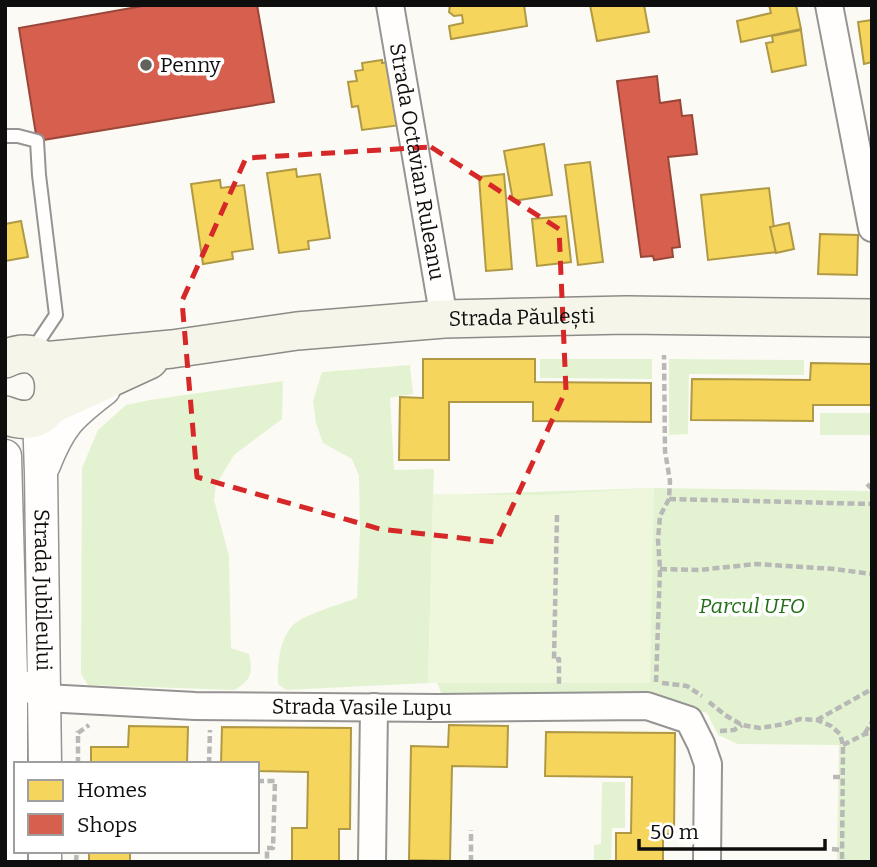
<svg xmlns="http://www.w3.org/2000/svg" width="877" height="867" viewBox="0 0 877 867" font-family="Bitter,serif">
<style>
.green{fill:#e3f3d1}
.pitch{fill:#eef7db}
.homes{fill:#f6d55c;stroke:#b09945;stroke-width:2}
.shops{fill:#d6604d;stroke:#9a473a;stroke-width:2}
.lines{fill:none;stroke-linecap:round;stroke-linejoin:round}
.service-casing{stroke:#959492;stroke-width:16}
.minor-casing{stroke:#959492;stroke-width:30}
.tertiary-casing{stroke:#959492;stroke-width:35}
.secondary-casing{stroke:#8c8b88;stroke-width:40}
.path{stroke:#b8b8b7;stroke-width:4.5;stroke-dasharray:7 3.5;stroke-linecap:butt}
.service{stroke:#fffefd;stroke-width:12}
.minor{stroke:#fffefd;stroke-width:26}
.tertiary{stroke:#fffefd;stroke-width:32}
.secondary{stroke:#f5f5ea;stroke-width:37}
.marked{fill:none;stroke:#d62828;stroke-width:5;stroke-dasharray:14 9;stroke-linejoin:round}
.poi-dot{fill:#61615e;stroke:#fff;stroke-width:2.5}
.labels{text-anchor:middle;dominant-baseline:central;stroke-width:7;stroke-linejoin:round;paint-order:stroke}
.poi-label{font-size:21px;fill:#0e0e0e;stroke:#fff;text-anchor:start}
.street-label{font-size:21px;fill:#0e0e0e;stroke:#fff}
.park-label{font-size:21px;font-style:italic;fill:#236e17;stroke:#fff}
</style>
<rect width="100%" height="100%" fill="#fcfaf4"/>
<g class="green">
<path d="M540,359H652V379L540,378Z"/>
<path d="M669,359L804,360V375L689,374L688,434L669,435Z"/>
<path d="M410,365L413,394L390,398L394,470L434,469L428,683L286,690L278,684C277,666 279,641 292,626C302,615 341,604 357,598L360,530L359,476L352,459L323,443L316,423L313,401L322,372Z"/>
<path d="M283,381L282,419L234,455L216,485L214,500L229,556L231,648L249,654C253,673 252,679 235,690L88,685L81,674L82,468L98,430L126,405L150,400Z"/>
<rect x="820" y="413" width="52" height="22"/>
<path d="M654,488L872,491V862H837L839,745L738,744L718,735L707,713L649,697L441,693L435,676L442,495Z"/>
<path d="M602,782H625V828H612L611,862H594V845L601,844Z"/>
</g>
<path class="pitch" d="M654,488L650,683H428L433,494L540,495Z"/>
<g class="homes">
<path d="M450,5H524L527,26L451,39L449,26L463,23L462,15L454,16L449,12Z"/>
<path d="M590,5H644L649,32L597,41Z"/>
<path d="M769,5H796L801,29L741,42L737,21L771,13Z"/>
<path d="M872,20V62L864,64L858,22Z"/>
<path d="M801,30L806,65L772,72L766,43L773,42L772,36Z"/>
<path d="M382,60V63L393,61L401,125L362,130L358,106L352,107L348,82L357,81L355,71L363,70L362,63Z"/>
<path d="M544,144L552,195L513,201L504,151Z"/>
<path d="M590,162L603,262L578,265L565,165Z"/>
<path d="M296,169L297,177L320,174L330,238L308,241L309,249L279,253L267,173Z"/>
<path d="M504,174L512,269L486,271L479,177Z"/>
<path d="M220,180L221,188L244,185L253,249L232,252L233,259L203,264L191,184Z"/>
<path d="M769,188L777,252L708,260L701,195Z"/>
<path d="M566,216L571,262L537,266L532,219Z"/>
<path d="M21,221L28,257L5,261V224Z"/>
<path d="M789,223L794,249L776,253L770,227Z"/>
<path d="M820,234L858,235L857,275L818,274Z"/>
<path d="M423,359H535V382L651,383V422L533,421V402H449V460H399L400,397L423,398Z"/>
<path d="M811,363L872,364V405H813V421L691,420L692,379L810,380Z"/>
<path d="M449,725L508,726L507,767L452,766L450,861L409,860L411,746L448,747Z"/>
<path d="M129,726L188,727L187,764H91V747H128Z"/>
<path d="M222,727L351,728L350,829H339V862H292V828H307L308,772L257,771V764H221Z"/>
<path d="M546,732L675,733L674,834H663V862H616V833H631L632,777L545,776Z"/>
<rect x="89" y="851" width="41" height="10"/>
</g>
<g class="shops">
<path d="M148,5H257L274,102L37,141L19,28Z"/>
<path d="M657,76L660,103L680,100L682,116L692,115L697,154L668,157L680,247L672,248L673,257L654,260L653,256L641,257L617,81Z"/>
</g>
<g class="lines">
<defs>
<path id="service" d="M5,136H18L37,141L39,175L56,315L40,339L35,352"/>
<g id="minor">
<path id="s1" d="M390,5L444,319"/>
<path d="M829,5L872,228"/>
<path id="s2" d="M11,677L45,698L195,706L438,708L647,706L689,720L701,744L708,764L707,862"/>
<path d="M372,862L374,707"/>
</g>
<g id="tertiary">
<path id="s3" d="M39,415L41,473L45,764"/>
<path d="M5,456L11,677V862"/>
<path d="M44,465C60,424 70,415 104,389"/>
<path d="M45,851V862"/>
</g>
<g id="secondary">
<path d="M5,359C68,329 72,443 5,415"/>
<path id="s4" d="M43,361L172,349L297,331L444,319L626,315L872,318"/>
<path d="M49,406L149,360"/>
</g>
</defs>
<use href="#service" class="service-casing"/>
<use href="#minor" class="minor-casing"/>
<use href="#tertiary" class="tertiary-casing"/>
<use href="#secondary" class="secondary-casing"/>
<g class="path">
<path d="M867,484L872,489"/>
<path d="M669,499L872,504"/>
<path d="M557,515L554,660L559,659V684"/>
<path d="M660,569L699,570L756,564L834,569L872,574"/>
<path d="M656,682L660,569L658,540L660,516L669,499L670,481L665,451L664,355"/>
<path d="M662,683L687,686L702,696"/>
<path d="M709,702L725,715L742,725L760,728L785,724L800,719L817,720L831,726L840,734L843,745L842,862"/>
<path d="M817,720L872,689"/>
<path d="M720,731L734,730L742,725"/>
<path d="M78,733L89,725"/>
<path d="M865,733L872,722"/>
<path d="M843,745L865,734L872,733"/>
<path d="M78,764V731"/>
<path d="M209,764L210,730"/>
<path d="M833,777H843"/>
<path d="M257,781H275L273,848H267V862"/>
<path d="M832,849L842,850"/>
<path d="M76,862L77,851"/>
<path d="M471,862V830"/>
</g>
<use href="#service" class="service"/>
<use href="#minor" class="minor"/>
<use href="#tertiary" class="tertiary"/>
<use href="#secondary" class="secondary"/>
</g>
<path class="marked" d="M431,147L559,229L566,390L496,542L380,529L197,477L182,301L246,158Z"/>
<circle class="poi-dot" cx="146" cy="65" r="7"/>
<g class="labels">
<g class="poi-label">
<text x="160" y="65">Penny</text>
</g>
<g class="street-label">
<text stroke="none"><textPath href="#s1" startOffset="159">Strada Octavian Ruleanu</textPath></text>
<text stroke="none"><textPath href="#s4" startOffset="481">Strada Păulești</textPath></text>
<text stroke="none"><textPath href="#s3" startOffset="175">Strada Jubileului</textPath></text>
<text stroke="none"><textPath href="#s2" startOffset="357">Strada Vasile Lupu</textPath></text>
</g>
<g class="park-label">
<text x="752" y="606">Parcul UFO</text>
</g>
</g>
<rect width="877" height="867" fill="none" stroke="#0e0e0e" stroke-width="14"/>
<rect x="14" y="762" width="245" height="91" fill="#ffffff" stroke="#9f9f9f" stroke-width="2"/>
<rect x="28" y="780" width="35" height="21" fill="#f6d55c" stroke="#9f9f9f" stroke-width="2"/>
<text x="77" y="797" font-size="21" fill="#0e0e0e">Homes</text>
<rect x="28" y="814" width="35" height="21" fill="#d6604d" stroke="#9f9f9f" stroke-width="2"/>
<text x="77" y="832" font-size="21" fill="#0e0e0e">Shops</text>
<path d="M639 839v10h186v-10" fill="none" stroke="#0e0e0e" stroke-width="3.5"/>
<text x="650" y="839" font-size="21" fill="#0e0e0e" stroke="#ffffff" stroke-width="5" paint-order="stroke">50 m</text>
</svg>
